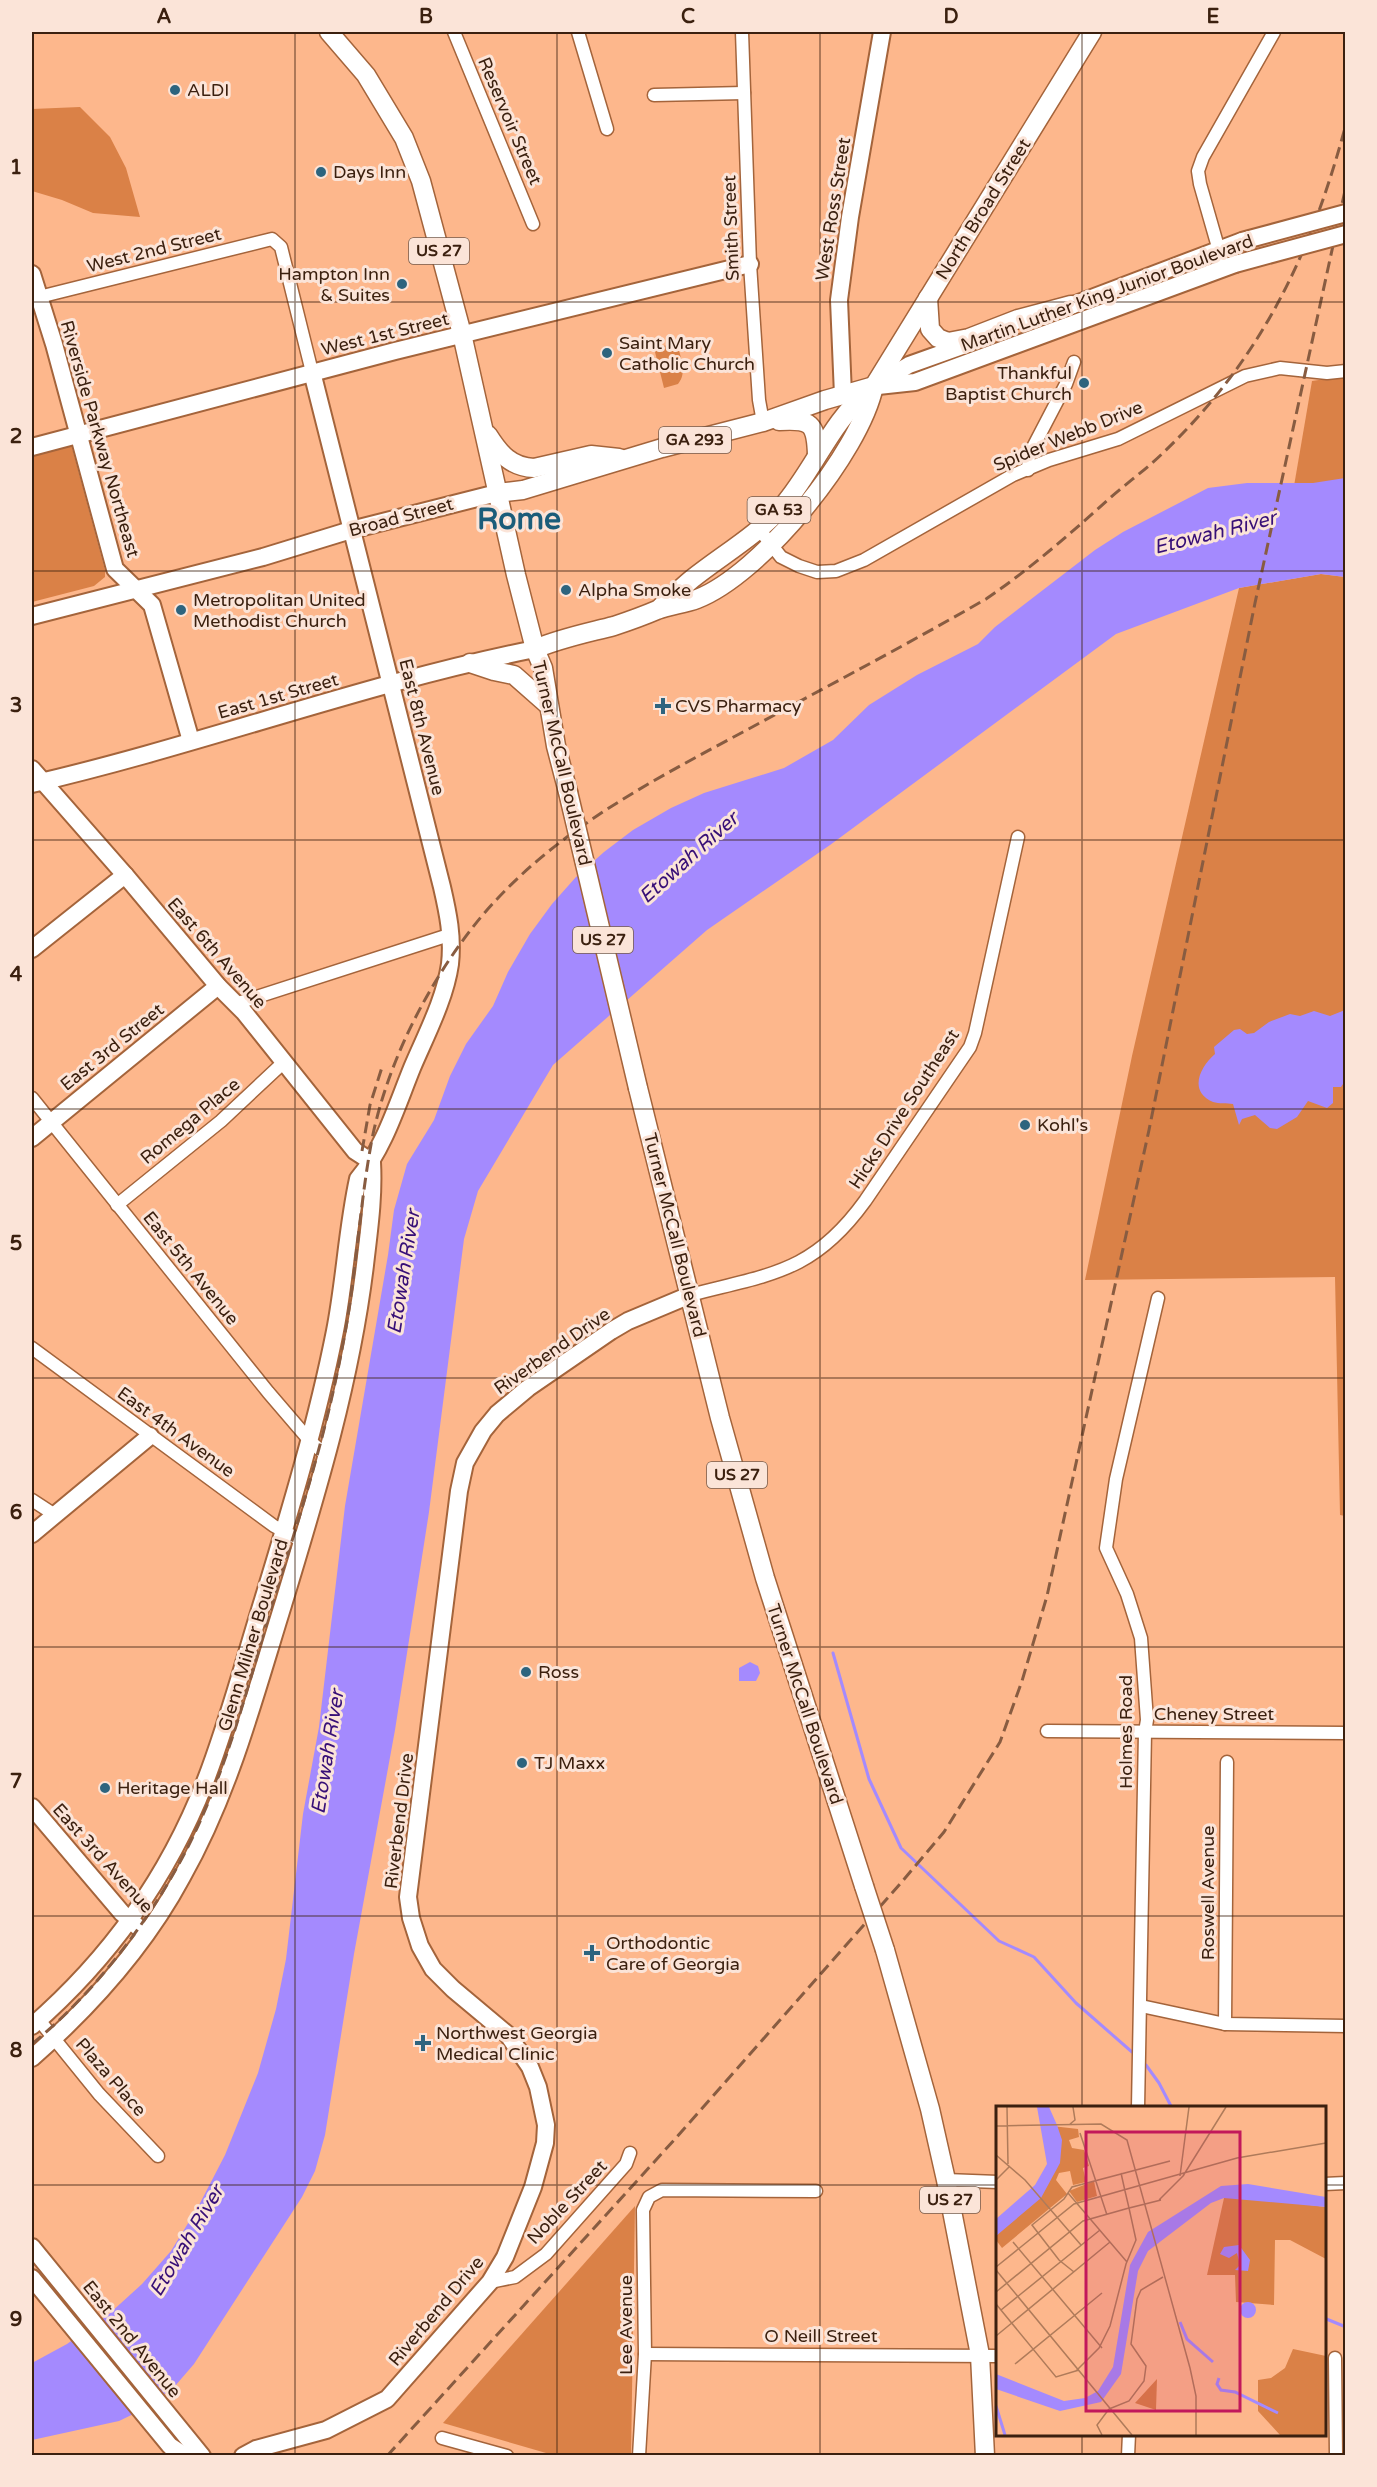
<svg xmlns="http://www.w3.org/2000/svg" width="1377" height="2487" viewBox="0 0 1377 2487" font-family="'Varela Round',sans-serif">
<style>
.green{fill:#da8147}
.water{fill:#a48afe}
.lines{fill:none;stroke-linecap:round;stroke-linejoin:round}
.stream{stroke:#a48afe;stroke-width:3}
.street-casing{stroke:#a4643b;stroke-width:15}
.secondary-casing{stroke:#a4643b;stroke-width:20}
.primary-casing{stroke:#a4643b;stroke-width:21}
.street{stroke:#fff;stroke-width:12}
.secondary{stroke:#fff;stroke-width:16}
.primary{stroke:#fff;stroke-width:18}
.rail{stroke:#885c41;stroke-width:3;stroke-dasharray:12 6;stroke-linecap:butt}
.secondary-bridge-casing{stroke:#a4643b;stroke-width:20;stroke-linecap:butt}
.primary-bridge-casing{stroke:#a4643b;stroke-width:21;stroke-linecap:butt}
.secondary-bridge{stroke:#fff;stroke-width:16}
.primary-bridge{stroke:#fff;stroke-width:18}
.grid{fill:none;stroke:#3b200f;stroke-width:1.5;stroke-opacity:0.55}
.poi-dot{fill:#2d647e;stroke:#fbe4d8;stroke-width:2}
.labels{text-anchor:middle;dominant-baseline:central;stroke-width:6;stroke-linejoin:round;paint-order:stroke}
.shield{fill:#fbe4d8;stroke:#755b4b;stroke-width:1.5}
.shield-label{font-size:16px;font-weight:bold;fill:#3b200f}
.poi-label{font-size:18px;fill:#3b200f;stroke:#fbe4d8;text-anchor:start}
.street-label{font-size:18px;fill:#3b200f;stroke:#fbe4d8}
.water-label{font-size:20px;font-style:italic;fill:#370f77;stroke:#fbe4d8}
.town-label{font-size:30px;font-weight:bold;fill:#1b5d7a;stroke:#fbe4d8}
.inset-river{fill:none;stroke:#a48afe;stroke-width:3}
.inset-road{fill:none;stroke:#af7b5a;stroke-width:1.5}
.view{fill:#c2185b;fill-opacity:0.15;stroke:#c2185b;stroke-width:3}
.inset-edge{fill:none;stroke:#3b200f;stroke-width:3}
.neatline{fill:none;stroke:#3b200f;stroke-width:2}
.grid-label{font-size:20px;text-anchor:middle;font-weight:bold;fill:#3b200f}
</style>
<rect width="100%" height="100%" fill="#fdb78c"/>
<g class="green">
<path d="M80,107L110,137L126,168L140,217L93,213L62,200L32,191V109Z"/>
<path d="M677,343C680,356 688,373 678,384L664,388L654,348Z"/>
<path d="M1345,376V480L1294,486L1312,381Z"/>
<path d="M71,444L105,570V577L94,586L32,602V454Z"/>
<path d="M1321,574L1345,577V1516L1340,1515L1335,1277L1085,1280L1132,1056L1239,588Z"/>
<path d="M635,2206L631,2455H553L443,2423Z"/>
</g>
<g class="water">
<path d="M1345,478V577L1321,574L1239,588L1116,634L830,845L707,930L553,1065L478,1191L464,1239L429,1512L395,1730L354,1954L325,2135L315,2171L302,2197L258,2265L194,2364L175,2386L146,2408L119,2421L32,2440V2363L67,2344L109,2314L142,2284L171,2251L198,2207L225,2155L258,2073L276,2009L286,1959L303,1814L319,1727L345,1506L388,1255L394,1210L407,1164L434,1120L450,1076L466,1044L493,1006L508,972L530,934L552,904L576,877L604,852L633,830L671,808L704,793L784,768L833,740L869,705L917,675L978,644L995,627L1095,550L1123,532L1208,488L1247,483H1313Z"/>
<path d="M1345,1010V1081L1341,1087H1333V1103L1327,1108L1308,1101L1297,1117L1277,1129L1270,1128L1255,1115L1242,1119L1239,1125L1233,1104C1227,1103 1219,1104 1213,1102C1188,1091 1200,1067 1215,1054L1214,1047L1234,1030L1240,1029L1247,1034L1254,1033L1269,1022L1290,1014L1300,1016L1314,1011L1330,1016Z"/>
<path d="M750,1662L758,1666L760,1673L756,1681H739V1668Z"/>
</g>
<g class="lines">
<g class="stream">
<path d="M833,1653L869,1779L901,1848L999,1941L1034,1957L1076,2003L1132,2052"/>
<path d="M1146,2065L1159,2083L1172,2108"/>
<path d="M1324,2318L1346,2327"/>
</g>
<defs>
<g id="street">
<path d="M454,32L533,224"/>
<path d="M578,32L607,129"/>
<path d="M742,32L750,264L759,400L763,422"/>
<path d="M654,95L744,93"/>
<path d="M1224,268L1200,184L1198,171L1203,157L1274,32"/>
<path d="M39,297L272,239L281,247L312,372"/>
<path d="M1028,470L1029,455L1066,384L1074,362"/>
<path d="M759,529L781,557L799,566L817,572L836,571L864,560L1013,475L1049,460L1118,439L1245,376L1280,368L1327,373L1346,371"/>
<path d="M235,1004L452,934"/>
<path d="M32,1098L268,1392L310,1441L327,1456"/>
<path d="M117,1205L221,1121L284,1062"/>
<path d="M690,1295C770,1274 813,1273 865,1201L970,1047L975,1033L1018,837"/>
<path d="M32,1348L274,1526L302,1541"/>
<path d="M32,1500L55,1515"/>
<path d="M1047,1731L1346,1733"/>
<path d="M1141,2006L1225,2024L1346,2026"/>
<path d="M39,2020L99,2094L158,2156"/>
<path d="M1225,2024L1227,1762"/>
<path d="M1138,2108L1145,1732L1147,1720L1141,1638L1127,1594L1106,1548L1116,1479L1158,1298"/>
<path d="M946,2180L998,2182"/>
<path d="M1324,2184L1346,2183"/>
<path d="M490,2282L515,2277L546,2254L626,2164L630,2153"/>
<path d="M645,2354L998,2356"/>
<path d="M1335,2358L1336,2456"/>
<path d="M442,2438L507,2456"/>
<path d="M639,2456L645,2354L643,2210L649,2197L662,2190L816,2191"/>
<path d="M1128,2456L1129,2434"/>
</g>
<g id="secondary">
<path d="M32,274L54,344L115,569L152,605L191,741"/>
<path d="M1060,310L1242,241"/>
<path d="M874,386L909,365L968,344"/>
<path d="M878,386L915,382L1235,264"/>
<path d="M843,395L839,300L850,217L882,32"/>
<path d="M32,447L395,351L750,264"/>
<path d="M32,616L263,557L351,530L497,493"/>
<path d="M32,769L125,875L218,986L244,1012L355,1151L372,1162"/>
<path d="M32,784C201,745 365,683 535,649"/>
<path d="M32,949L125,875"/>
<path d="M32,1138L218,986"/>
<path d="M32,1534L150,1436"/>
<path d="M32,1807L122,1913L138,1927"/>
<path d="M32,2026C108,1960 168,1877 205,1782C228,1723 244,1661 263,1600C290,1511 317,1422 335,1331C345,1280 347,1229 358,1179C384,1148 397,1105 412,1068C426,1035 445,999 450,964C453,937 448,913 442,887L312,372"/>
<path d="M32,2058C90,2007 145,1946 182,1877C230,1792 254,1698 283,1605C317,1493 351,1382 365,1265C369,1230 374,1197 372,1162"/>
<path d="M32,2247L202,2456"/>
<path d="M32,2278L170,2446L185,2456"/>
<path d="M243,2456L256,2449L326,2430L387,2399L490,2282L505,2257L533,2187L545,2143L546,2125L538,2087L530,2067L508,2035L453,1989L433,1969L420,1946L411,1918L408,1897L459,1491L465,1463L483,1431L497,1414L528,1388L611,1331L628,1321L690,1295"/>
</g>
<g id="primary">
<path d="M329,32L366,75L404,138L421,181L462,334L516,575L535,649L543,668L556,746L568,792"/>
<path d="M928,298L930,329L938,338L948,342L969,338L1018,319L1071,305"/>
<path d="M779,421C811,419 816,423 817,455"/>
<path d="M488,435C500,454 511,467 534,468L591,455L619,458"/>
<path d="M497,493L523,490L662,448L763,422L825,400L874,386"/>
<path d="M661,607C671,598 681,588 692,579C722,555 756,536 782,507C816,467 829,424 870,389"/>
<path d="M535,649C561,638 587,633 614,626C629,621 643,616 657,610C670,605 684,604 697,599C761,574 860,453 874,386L1092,32"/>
<path d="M470,663L494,671L514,675L548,705"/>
<path d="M638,1088L720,1418L765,1578L864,1886"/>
<path d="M885,1950L930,2109L946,2180L980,2355L985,2456"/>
</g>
</defs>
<use href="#street" class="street-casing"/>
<use href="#secondary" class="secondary-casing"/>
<use href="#primary" class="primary-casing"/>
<use href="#street" class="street"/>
<use href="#secondary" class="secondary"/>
<use href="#primary" class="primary"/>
<g class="rail">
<path d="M362,1151L370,1105L383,1064"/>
<path d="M32,2044C102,1987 166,1900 202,1817C233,1747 252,1672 274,1598C300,1516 326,1434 342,1349C356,1280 359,1208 372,1139C388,1060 430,979 481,917C553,832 646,784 743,732C824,688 906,645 986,599C1030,569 1070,534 1110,498C1128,482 1148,468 1165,451C1262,358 1312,252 1346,124"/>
<path d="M387,2456L675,2139L900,1884L944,1832L1000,1742L1022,1681L1047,1596L1149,1130L1255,603L1346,186"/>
</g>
<defs>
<g id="secondary-bridge">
<path d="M1242,241L1346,213"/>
<path d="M1235,264L1346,234"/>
</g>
<g id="primary-bridge">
<path d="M568,792L638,1088"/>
<path d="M864,1886L885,1950"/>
</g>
</defs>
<use href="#secondary-bridge" class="secondary-bridge-casing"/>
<use href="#primary-bridge" class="primary-bridge-casing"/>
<use href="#secondary-bridge" class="secondary-bridge"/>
<use href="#primary-bridge" class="primary-bridge"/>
</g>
<path class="grid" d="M295,32V2456M557,32V2456M820,32V2456M1082,32V2108M32,302H1346M32,571H1346M32,840H1346M32,1109H1346M32,1378H1346M32,1647H1346M32,1916H1346M32,2185H998M1324,2185H1346M1082,2434V2456"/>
<g class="poi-dot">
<circle cx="175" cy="90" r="6"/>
<circle cx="321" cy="172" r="6"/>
<circle cx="402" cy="284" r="6"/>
<circle cx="607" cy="353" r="6"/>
<circle cx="1084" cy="383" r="6"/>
<circle cx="566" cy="590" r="6"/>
<circle cx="181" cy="610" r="6"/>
<path d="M660 697h6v6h6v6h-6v6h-6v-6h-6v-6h6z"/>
<circle cx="1025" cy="1125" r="6"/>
<circle cx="526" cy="1672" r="6"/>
<circle cx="522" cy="1763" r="6"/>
<circle cx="105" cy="1788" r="6"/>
<path d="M589 1944h6v6h6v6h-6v6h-6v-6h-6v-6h6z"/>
<path d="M420 2034h6v6h6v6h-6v6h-6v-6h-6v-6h6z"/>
</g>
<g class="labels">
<g class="shield">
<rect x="409" y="238" width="60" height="26" rx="4.5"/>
<rect x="659" y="427" width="72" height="26" rx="4.5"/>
<rect x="747.5" y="497" width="63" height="26" rx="4.5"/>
<rect x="573" y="927" width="60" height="26" rx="4.5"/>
<rect x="707" y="1462" width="60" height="26" rx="4.5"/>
<rect x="920" y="2187" width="60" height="26" rx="4.5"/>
</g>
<g class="shield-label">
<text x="439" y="251">US 27</text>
<text x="695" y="440">GA 293</text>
<text x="779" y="510">GA 53</text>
<text x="603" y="940">US 27</text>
<text x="737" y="1475">US 27</text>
<text x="950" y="2200">US 27</text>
</g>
<g class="poi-label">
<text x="187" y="90">ALDI</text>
<text x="333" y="172">Days Inn</text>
<text x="390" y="274" text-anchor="end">Hampton Inn<tspan x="390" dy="21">&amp; Suites</tspan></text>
<text x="619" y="343">Saint Mary<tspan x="619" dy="21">Catholic Church</tspan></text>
<text x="1072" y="373" text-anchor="end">Thankful<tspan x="1072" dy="21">Baptist Church</tspan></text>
<text x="578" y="590">Alpha Smoke</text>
<text x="193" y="600">Metropolitan United<tspan x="193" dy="21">Methodist Church</tspan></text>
<text x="675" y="706">CVS Pharmacy</text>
<text x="1037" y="1125">Kohl's</text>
<text x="538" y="1672">Ross</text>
<text x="534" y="1763">TJ Maxx</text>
<text x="117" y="1788">Heritage Hall</text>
<text x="606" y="1943">Orthodontic<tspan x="606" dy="21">Care of Georgia</tspan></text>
<text x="436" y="2033">Northwest Georgia<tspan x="436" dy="21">Medical Clinic</tspan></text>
</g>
<g class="street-label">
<text transform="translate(510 121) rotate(67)">Reservoir Street</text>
<text transform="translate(833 209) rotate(-81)">West Ross Street</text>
<text transform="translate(983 209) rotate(-58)">North Broad Street</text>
<text transform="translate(731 228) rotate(-92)">Smith Street</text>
<text transform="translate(154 250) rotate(-14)">West 2nd Street</text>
<text transform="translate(1107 293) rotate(-20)">Martin Luther King Junior Boulevard</text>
<text transform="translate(385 334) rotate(-14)">West 1st Street</text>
<text transform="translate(1068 436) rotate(-22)">Spider Webb Drive</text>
<text transform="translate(100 439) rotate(74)">Riverside Parkway Northeast</text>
<text transform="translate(401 517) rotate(-15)">Broad Street</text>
<text transform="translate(278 696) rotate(-16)">East 1st Street</text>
<text transform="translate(422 727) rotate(76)">East 8th Avenue</text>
<text transform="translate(562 763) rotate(77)">Turner McCall Boulevard</text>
<text transform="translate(217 953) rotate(49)">East 6th Avenue</text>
<text transform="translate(112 1047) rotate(-39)">East 3rd Street</text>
<text transform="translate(904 1109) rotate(-57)">Hicks Drive Southeast</text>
<text transform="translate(190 1121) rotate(-40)">Romega Place</text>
<text transform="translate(675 1235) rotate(76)">Turner McCall Boulevard</text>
<text transform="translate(191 1268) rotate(51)">East 5th Avenue</text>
<text transform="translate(552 1351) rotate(-35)">Riverbend Drive</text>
<text transform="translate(176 1432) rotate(36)">East 4th Avenue</text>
<text transform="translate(253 1635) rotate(-73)">Glenn Milner Boulevard</text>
<text transform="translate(805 1704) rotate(72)">Turner McCall Boulevard</text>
<text x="1214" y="1714">Cheney Street</text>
<text transform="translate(1126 1732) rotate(-90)">Holmes Road</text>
<text transform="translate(399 1821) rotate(-83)">Riverbend Drive</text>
<text transform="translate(103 1858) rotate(48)">East 3rd Avenue</text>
<text transform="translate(1208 1893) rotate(-90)">Roswell Avenue</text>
<text transform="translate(111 2077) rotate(49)">Plaza Place</text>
<text transform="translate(567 2202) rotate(-47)">Noble Street</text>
<text transform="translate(436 2311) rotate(-50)">Riverbend Drive</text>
<text transform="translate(626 2325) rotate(-90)">Lee Avenue</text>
<text x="821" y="2336">O Neill Street</text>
<text transform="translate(132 2339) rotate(51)">East 2nd Avenue</text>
</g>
<g class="water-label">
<text transform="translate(1215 533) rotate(-14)">Etowah River</text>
<text transform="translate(689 858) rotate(-42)">Etowah River</text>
<text transform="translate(404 1272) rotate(-81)">Etowah River</text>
<text transform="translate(328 1752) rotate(-81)">Etowah River</text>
<text transform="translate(187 2241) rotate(-59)">Etowah River</text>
</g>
<g class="town-label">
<text x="519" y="519">Rome</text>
</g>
</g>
<g transform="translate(996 2106)">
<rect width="330" height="330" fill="#fdb78c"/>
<path d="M56,20L82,23L83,31L73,34L76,42L88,44L93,60L87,62L90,76L77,79L74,65L63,67L60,74L71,88L6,142L0,134V121L48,76L62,49ZM98,75L101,90L81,96L73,85ZM238,90L330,101V153L294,134H279L278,199L240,196L239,169H211L228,92ZM297,243L330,250V329H284L262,305V274L275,272L289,262ZM161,273L160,304L139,297Z" fill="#da8147"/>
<path d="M41,1H53L61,19L66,34L64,57L45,92L0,130V113L39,79L51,58ZM252,78L330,91V101L228,92L215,97L152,145L142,165L125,268L105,296L64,305L0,283V268L68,295L89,292L102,285L117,261L134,159L152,126L225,80ZM243,139L254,154L252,165L239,164L244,159L241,147L233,152L224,148L228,141ZM244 204a8 8 0 1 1 16 0a8 8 0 1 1-16 0Z" fill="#a48afe"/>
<path class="inset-river" d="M184,216L191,233L217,256M223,272L221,278L225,284L239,286L282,307M0,300L9,329"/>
<path class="inset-road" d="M11,1L12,58M74,18L79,14L77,1M0,20L105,18L131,34L194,262L200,290V329M84,27L111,109M0,49L29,74L85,139M125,67L129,85M184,70L193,1M187,70L230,1M0,74L14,60M129,85L133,102L165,94M72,87L131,156M163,94L188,69M17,136L106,242M0,161L78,98L241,52L330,37M0,164L136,329M78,166L63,154L36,119L68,93L76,81L174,55M0,186L87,115L133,102L140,134L130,158L114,220L103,242L80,265M0,198L60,271L83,264M5,204L104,124M0,230L114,136M19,258L106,187M113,303L133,295L148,275L150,260L135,238L141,193L145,184L167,171M106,329L101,319L113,303"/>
<path class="view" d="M90,26H244V305H90Z"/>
<rect width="330" height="330" class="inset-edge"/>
</g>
<rect width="1377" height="2487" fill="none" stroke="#fbe4d8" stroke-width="66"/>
<rect x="33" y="33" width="1311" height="2421" class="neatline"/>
<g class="grid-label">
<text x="164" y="23">A</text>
<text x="426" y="23">B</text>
<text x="688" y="23">C</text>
<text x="951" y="23">D</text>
<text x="1213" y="23">E</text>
<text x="16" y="174">1</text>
<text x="16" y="443">2</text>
<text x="16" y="712">3</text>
<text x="16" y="981">4</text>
<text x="16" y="1250">5</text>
<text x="16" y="1519">6</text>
<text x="16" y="1788">7</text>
<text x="16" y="2057">8</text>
<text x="16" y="2326">9</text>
</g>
</svg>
